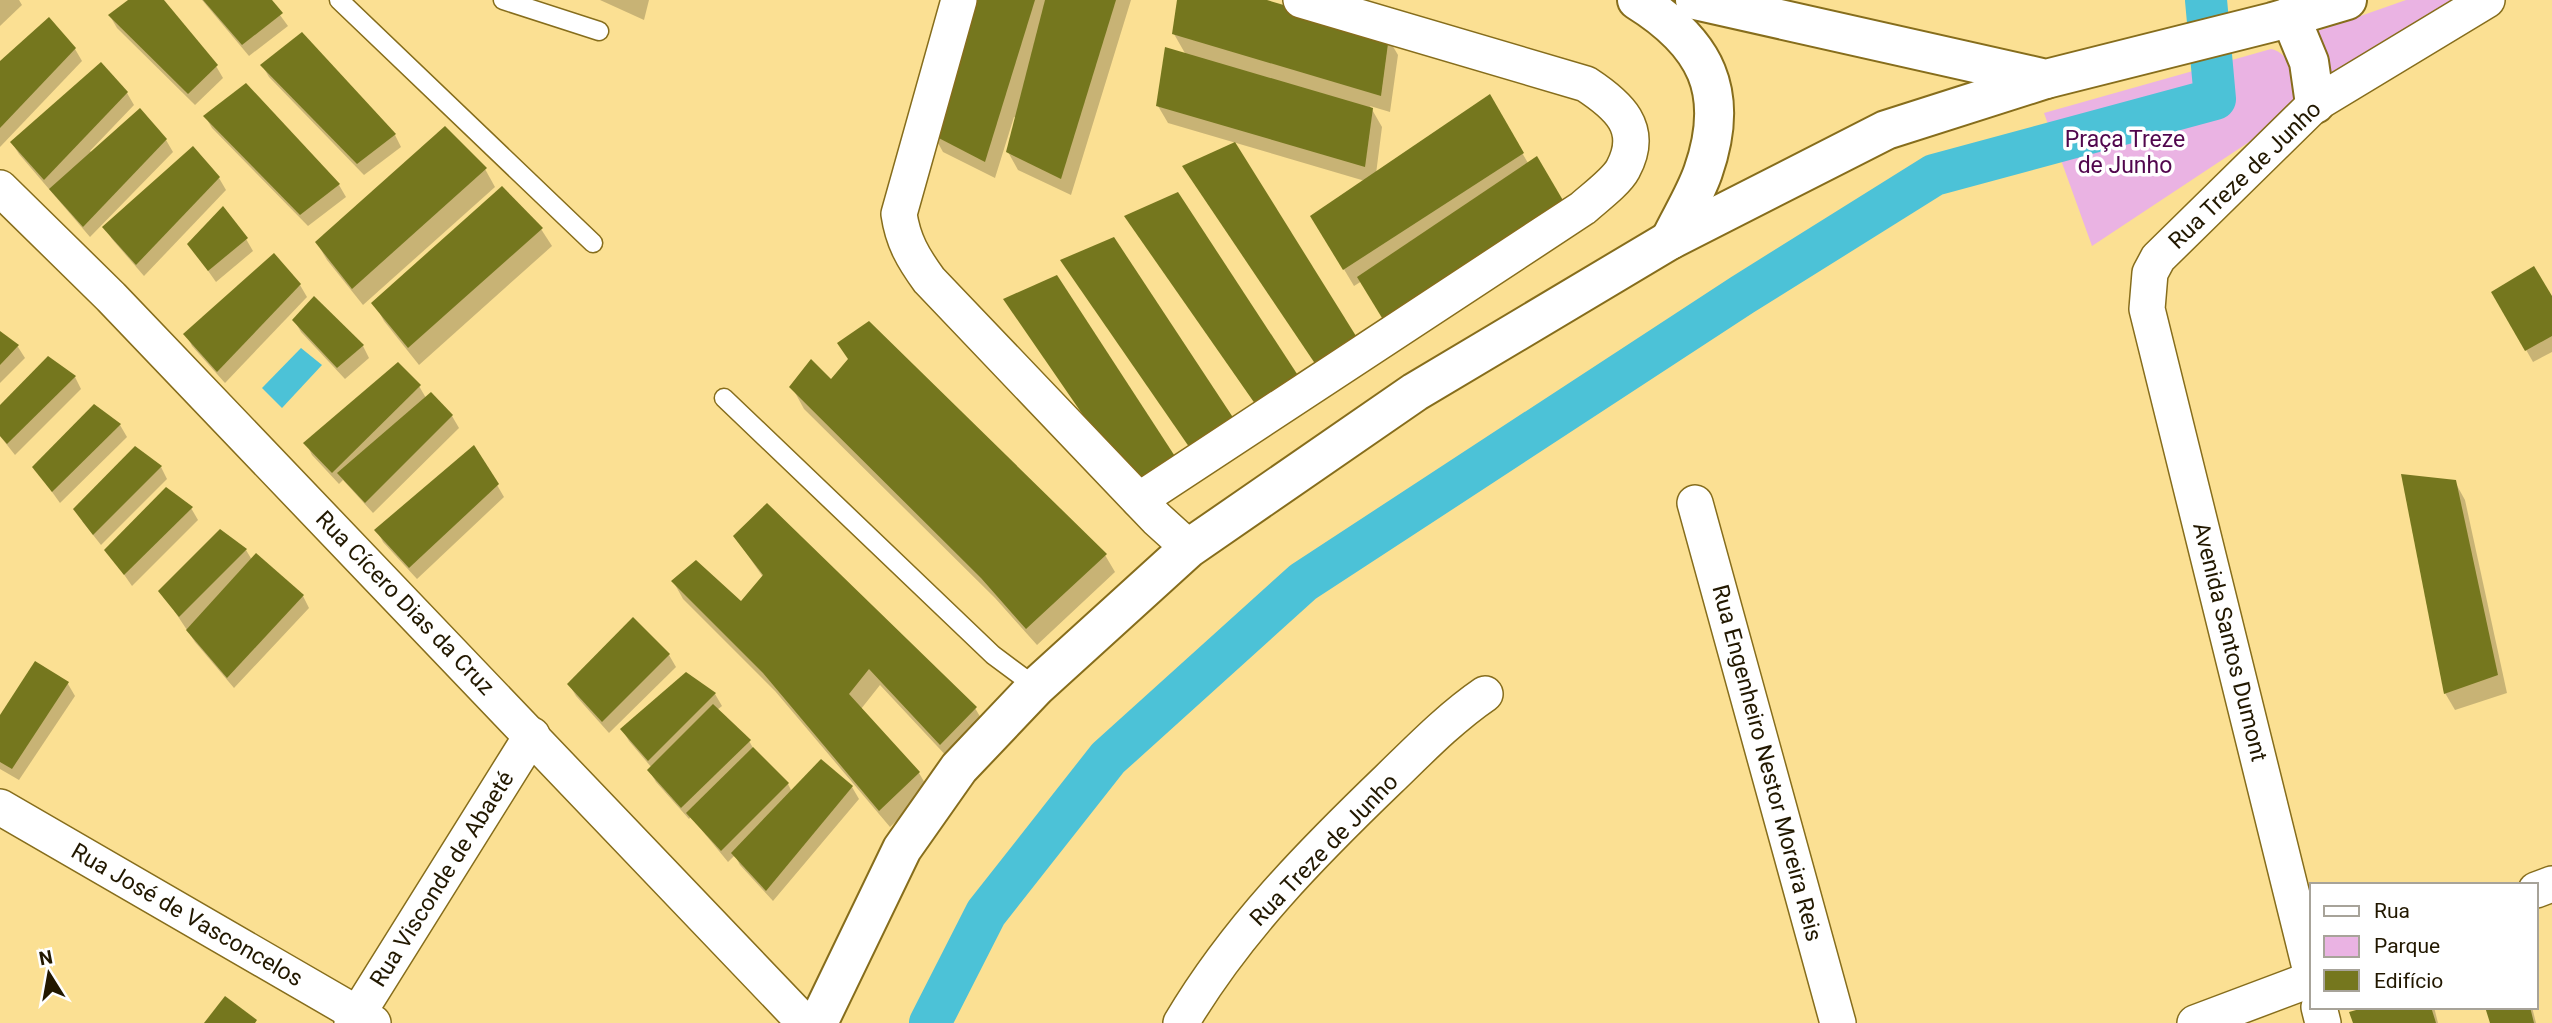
<svg xmlns="http://www.w3.org/2000/svg" width="2552" height="1023" viewBox="0 0 2552 1023" font-family="Roboto,sans-serif">
<style>
.green{fill:#eab3e3}
.water{fill:#4cc2d7}
.shadow{fill:#0003}
.lines{fill:none;stroke-linecap:round;stroke-linejoin:round}
.canal{stroke:#4cc2d7;stroke-width:42}
.building{fill:#75771e}
.lane-casing{stroke:#866d1c;stroke-width:21}
.street-casing{stroke:#866d1c;stroke-width:38}
.secondary-casing{stroke:#866d1c;stroke-width:42}
.primary-casing{stroke:#866d1c;stroke-width:42}
.lane{stroke:#fff;stroke-width:18}
.street{stroke:#fff;stroke-width:35}
.secondary{stroke:#fff;stroke-width:38}
.primary{stroke:#fff;stroke-width:38}
.labels{text-anchor:middle;dominant-baseline:central;stroke-width:7;stroke-linejoin:round;paint-order:stroke}
.park-label{font-size:23px;fill:#51064d;stroke:#fff}
.street-label{font-size:23px;fill:#221800;stroke:#fff}
</style>
<rect width="100%" height="100%" fill="#fbe093"/>
<g class="green">
<path d="M2406,0H2458L2331,82L2312,33Z"/>
<path d="M2271,49C2288,52 2301,78 2298,94C2296,101 2292,108 2290,115L2092,246L2044,113Z"/>
</g>
<path class="water" d="M301,348L322,365L282,408L262,388Z"/>
<g class="shadow">
<path d="M0,0H19L22,5L0,26Z"/>
<path d="M131,0H162L216,66L223,78L195,105L117,28L110,16Z"/>
<path d="M202,0H269L288,26L249,56Z"/>
<path d="M600,0H649L644,20Z"/>
<path d="M967,0H1131L1071,195L1018,170L1008,152L1017,118L1014,117L995,178L943,152L933,134Z"/>
<path d="M1179,0H1261L1388,38L1398,55L1390,112L1370,106L1382,127L1376,174L1489,97L1528,163L1536,158L1580,232L1401,348L1362,281L1354,286L1312,216L1365,181L1168,123L1158,106L1186,55L1174,34Z"/>
<path d="M75,49L82,61L0,147V63Z"/>
<path d="M101,64L127,93L134,105L90,151L92,153L166,140L173,152L90,237L19,154L12,143Z"/>
<path d="M262,65L395,135L401,147L364,175L269,77Z"/>
<path d="M245,85L339,185L346,197L308,226L212,128L205,116Z"/>
<path d="M485,169L495,187L363,305L327,260L317,243Z"/>
<path d="M219,178L226,190L144,276L112,239L105,227Z"/>
<path d="M1177,194L1270,425L1127,217Z"/>
<path d="M541,229L552,246L419,365L384,321L374,303Z"/>
<path d="M246,239L253,251L216,282L189,244Z"/>
<path d="M300,285L307,297L225,383L192,346L186,334Z"/>
<path d="M2493,292L2552,300V352L2533,362Z"/>
<path d="M294,320L363,346L369,358L345,379L301,332Z"/>
<path d="M0,334L18,347L25,358L0,383Z"/>
<path d="M75,377L81,389L15,455L0,436V408Z"/>
<path d="M831,381L1105,555L1115,572L1037,645L995,598L804,409L792,387Z"/>
<path d="M419,386L426,398L431,395L452,416L459,428L373,513L343,480L339,484L312,455L306,443Z"/>
<path d="M120,425L127,437L60,503L34,467Z"/>
<path d="M161,467L167,479L101,545L82,521Z"/>
<path d="M2455,482L2465,500L2507,693L2455,710L2445,693Z"/>
<path d="M497,485L504,497L417,579L383,542L377,530Z"/>
<path d="M191,508L198,520L132,586L107,550Z"/>
<path d="M735,537L975,708L985,725L951,761L880,685L861,709L919,773L929,790L890,827L775,691L683,599L673,581L741,604L763,577Z"/>
<path d="M246,550L252,560L303,596L309,608L234,688L195,642L161,591Z"/>
<path d="M669,655L676,667L609,733L576,696L569,684Z"/>
<path d="M35,664L68,684L75,696L19,780L0,769V719Z"/>
<path d="M686,674L715,694L722,706L717,710L749,741L756,753L788,784L792,792L852,787L859,799L773,901L740,865L735,855L728,862L691,817L689,819L656,782L649,770L652,768L629,741L622,729Z"/>
<path d="M2373,1007H2434L2438,1023H2355Z"/>
<path d="M2487,1007H2532L2536,1023H2491Z"/>
</g>
<g class="lines">
<path class="canal" d="M930,1023L986,913L1108,758L1303,582L1742,295L1934,175L2215,99L2206,0"/>
</g>
<g class="building">
<path d="M128,0H164L218,65L188,94L108,15Z"/>
<path d="M203,0H272L283,13L242,45Z"/>
<path d="M965,0H1035L985,162L931,134Z"/>
<path d="M1045,0H1116L1061,179L1006,152Z"/>
<path d="M1177,0H1267L1389,36L1381,96L1172,34Z"/>
<path d="M49,17L76,48L0,128V61Z"/>
<path d="M302,32L396,134L357,164L260,65Z"/>
<path d="M1165,47L1373,108L1365,167L1156,106Z"/>
<path d="M101,62L128,92L44,180L10,142Z"/>
<path d="M246,83L340,184L300,215L203,116Z"/>
<path d="M1490,94L1524,153L1343,270L1310,216Z"/>
<path d="M140,108L167,139L83,227L49,189Z"/>
<path d="M445,126L487,168L352,289L315,242Z"/>
<path d="M1235,142L1361,344L1318,368L1182,166Z"/>
<path d="M193,146L220,177L136,265L102,227Z"/>
<path d="M1537,156L1571,214L1390,331L1357,277Z"/>
<path d="M502,186L543,228L408,348L371,303Z"/>
<path d="M1178,192L1301,380L1258,408L1124,216Z"/>
<path d="M223,206L248,238L208,271L187,244Z"/>
<path d="M1114,237L1238,425L1194,454L1060,260Z"/>
<path d="M274,253L301,284L217,372L183,334Z"/>
<path d="M2534,266L2552,296V336L2525,351L2491,292Z"/>
<path d="M1057,275L1180,464L1136,492L1003,299Z"/>
<path d="M314,296L364,345L337,368L292,320Z"/>
<path d="M869,321L1107,554L1026,629L981,578L789,387L811,359L831,379L848,359L837,343Z"/>
<path d="M0,331L19,345L0,365Z"/>
<path d="M48,356L76,376L7,444L0,436V405Z"/>
<path d="M398,362L421,385L332,473L303,443Z"/>
<path d="M431,392L453,415L365,503L337,473Z"/>
<path d="M94,404L121,424L52,492L32,467Z"/>
<path d="M474,445L499,484L409,568L374,530Z"/>
<path d="M135,446L162,466L93,535L73,509Z"/>
<path d="M2401,474L2456,480L2498,675L2444,694Z"/>
<path d="M166,487L193,507L124,575L104,550Z"/>
<path d="M767,503L977,707L940,745L869,669L849,694L920,772L879,811L763,673L671,581L696,560L741,601L763,575L733,536Z"/>
<path d="M220,529L247,549L179,617L158,591Z"/>
<path d="M256,553L304,595L227,678L186,630Z"/>
<path d="M633,617L670,654L602,722L567,684Z"/>
<path d="M35,661L69,682L12,769L0,762V715Z"/>
<path d="M686,672L716,693L648,761L620,729Z"/>
<path d="M713,704L751,740L681,808L647,770Z"/>
<path d="M753,747L789,783L721,851L686,813Z"/>
<path d="M821,759L853,786L766,891L731,853Z"/>
<path d="M225,996L257,1020L255,1023H204Z"/>
<path d="M2367,1007H2431L2436,1023H2353L2349,1012Z"/>
<path d="M2485,1007H2530L2534,1023H2490Z"/>
</g>
<g class="lines">
<defs>
<g id="lane">
<path d="M339,0L593,243"/>
<path d="M503,0L599,31"/>
<path d="M724,398L993,655L1036,687"/>
</g>
<g id="street">
<path d="M959,0L899,214C903,241 913,258 929,280L1157,519L1189,548"/>
<path d="M0,188L111,297L805,1023"/>
<path d="M1139,500L1583,208C1594,198 1616,182 1623,169C1645,128 1618,105 1586,84L1301,0"/>
<path d="M1695,503L1838,1023"/>
<path d="M0,807L373,1023"/>
<path d="M2536,890L2552,884"/>
<path d="M2312,976L2147,309L2150,273L2158,258L2315,104L2487,0"/>
<path d="M2319,1007L2323,1023"/>
<path d="M352,1023L532,735"/>
<path d="M1181,1023C1236,930 1312,853 1389,779C1420,749 1450,718 1485,694"/>
<path d="M2195,1023L2312,979"/>
</g>
<g id="secondary">
<path d="M1637,0C1706,43 1731,92 1703,172C1695,195 1681,217 1670,240"/>
<path d="M818,1023L902,849L959,768L1036,687L1189,548L1415,392L1670,240L1886,130L2046,79"/>
</g>
<g id="primary">
<path d="M1695,0L2046,79L2273,22L2347,0"/>
<path d="M2290,16L2309,62L2315,104"/>
</g>
</defs>
<use href="#lane" class="lane-casing"/>
<use href="#street" class="street-casing"/>
<use href="#secondary" class="secondary-casing"/>
<use href="#primary" class="primary-casing"/>
<use href="#lane" class="lane"/>
<use href="#street" class="street"/>
<use href="#secondary" class="secondary"/>
<use href="#primary" class="primary"/>
</g>
<g class="labels">
<g class="park-label">
<text x="2125" y="139">Praça Treze<tspan x="2125" dy="26">de Junho</tspan></text>
</g>
<g class="street-label">
<text transform="translate(2245 175) rotate(-44)">Rua Treze de Junho</text>
<text transform="translate(405 603) rotate(46)">Rua Cícero Dias da Cruz</text>
<text transform="translate(2230 642) rotate(76)">Avenida Santos Dumont</text>
<text transform="translate(1767 763) rotate(75)">Rua Engenheiro Nestor Moreira Reis</text>
<text transform="translate(1324 850) rotate(-46)">Rua Treze de Junho</text>
<text transform="translate(442 879) rotate(-58)">Rua Visconde de Abaeté</text>
<text transform="translate(187 915) rotate(30)">Rua José de Vasconcelos</text>
</g>
</g>
<rect x="2310" y="883" width="228" height="126" fill="#ffffff" stroke="#a7a399" stroke-width="2"/>
<rect x="2324" y="906" width="35" height="10" fill="#ffffff" stroke="#a7a399" stroke-width="2"/>
<text x="2374" y="918" font-size="21" fill="#221800">Rua</text>
<rect x="2324" y="936" width="35" height="21" fill="#eab3e3" stroke="#a7a399" stroke-width="2"/>
<text x="2374" y="953" font-size="21" fill="#221800">Parque</text>
<rect x="2324" y="970" width="35" height="21" fill="#75771e" stroke="#a7a399" stroke-width="2"/>
<text x="2374" y="988" font-size="21" fill="#221800">Edifício</text>
<g transform="translate(49 974) rotate(349)" stroke="#ffffff" stroke-width="5" paint-order="stroke">
<path d="M0-5L12 26L0 18L-12 26Z" fill="#221800"/>
<text y="-10" font-size="19" font-weight="bold" text-anchor="middle" fill="#221800">N</text>
</g>
</svg>
